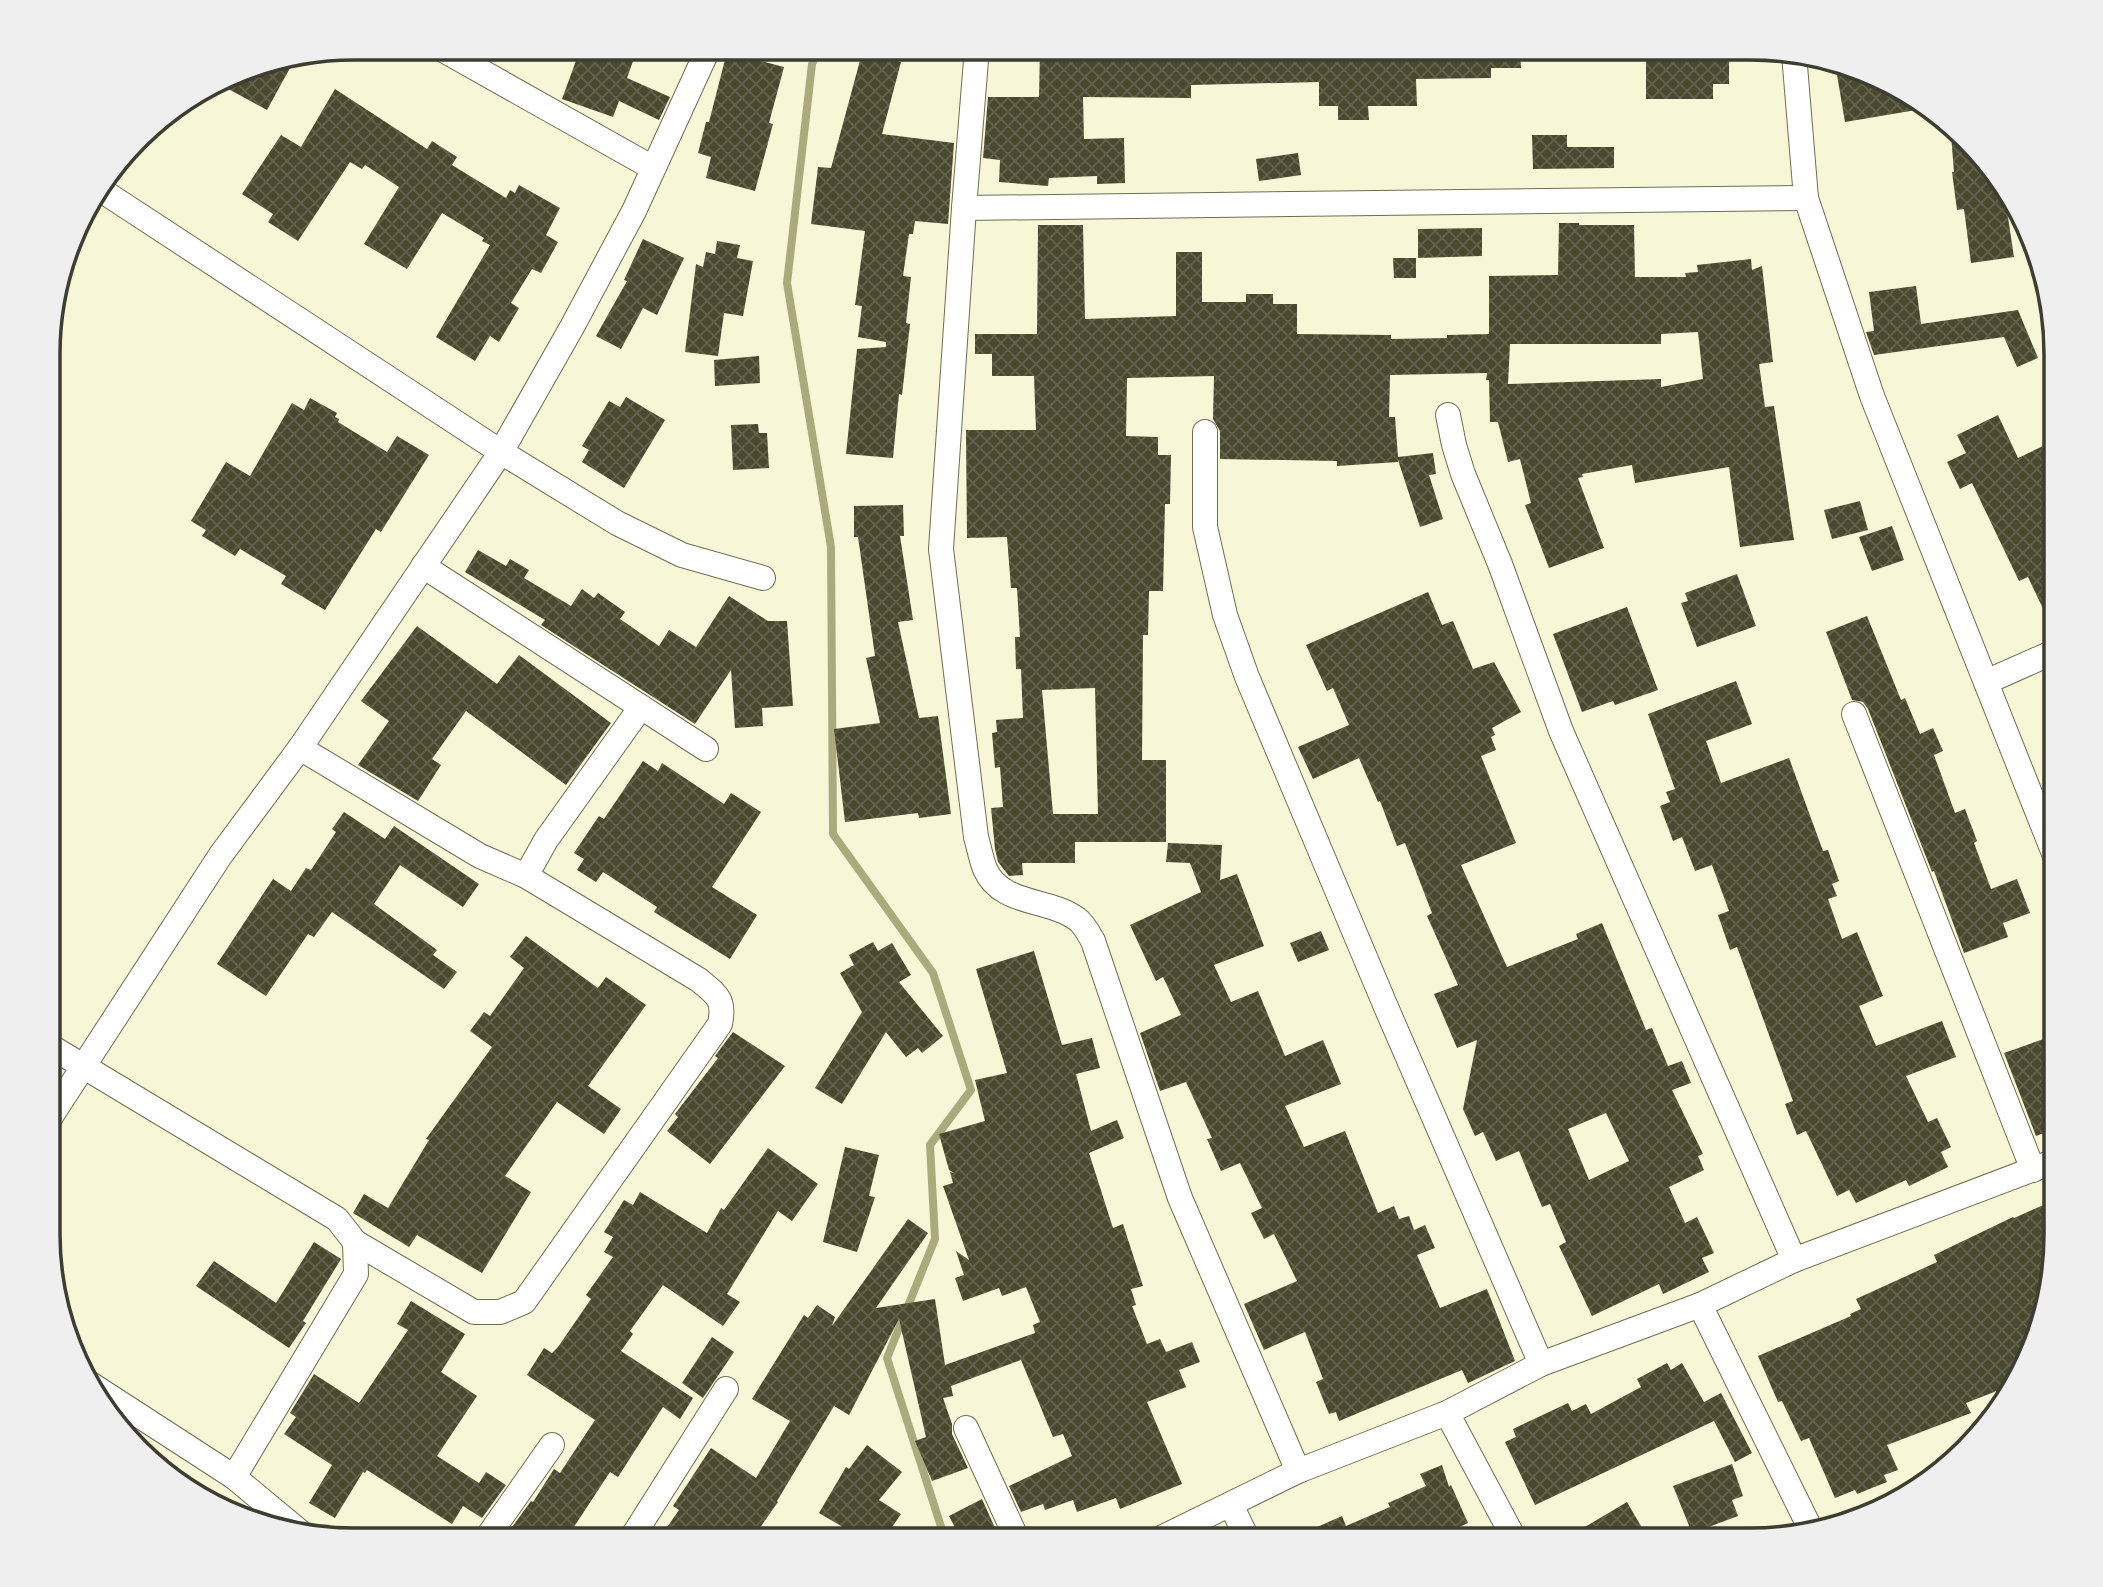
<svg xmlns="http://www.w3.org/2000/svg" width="2103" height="1587" viewBox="0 0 2103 1587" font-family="'DejaVu Sans',sans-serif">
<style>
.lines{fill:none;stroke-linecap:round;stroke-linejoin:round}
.stream{stroke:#abaa7c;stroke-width:8}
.building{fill:url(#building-cross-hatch);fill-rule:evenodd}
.street-casing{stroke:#6e6d52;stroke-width:26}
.street{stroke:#fff;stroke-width:24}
.rim{fill:none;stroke:#3d3d31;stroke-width:3.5}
</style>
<defs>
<pattern id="building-cross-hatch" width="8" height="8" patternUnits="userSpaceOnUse" patternTransform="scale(1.75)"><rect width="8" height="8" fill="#4a4930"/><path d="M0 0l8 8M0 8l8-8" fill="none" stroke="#63624d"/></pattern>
</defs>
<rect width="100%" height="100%" fill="#f7f7d8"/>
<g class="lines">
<path class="stream" d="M819,47L812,64L787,283L831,547L833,834L933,973L971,1090L930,1145L935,1239L887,1358L945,1539"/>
</g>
<g class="building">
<path d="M581,47H638L627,78L670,97L659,120L619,101L613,117L562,99Z"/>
<path d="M1040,48H1296L1297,57H1337V48H1393V58L1442,57V48H1520L1521,68H1491V78L1416,79L1417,106H1368L1369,120H1338V106H1319V82L1191,85V98L1083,97L1084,139L1124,138L1125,183L1097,184V176L1049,178L1048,186L999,182L1000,160L983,158L988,97H1039Z"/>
<path d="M1646,48H1729V84H1713V99H1646Z"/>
<path d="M727,52L784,67L769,123L773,124L755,191L706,178L711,157L698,153L706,122H709Z"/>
<path d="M862,53L901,62L882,134L954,143L948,224L915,221L913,234H909L903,276L911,277L906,323L910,324L902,395L899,394L893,458L846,454L857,349L886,347V342L858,337L862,306L855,305L865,231L811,224L818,167L831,168Z"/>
<path d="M296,57L267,110L219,84L254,64Z"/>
<path d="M1835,63L1867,70L1928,108L1845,122Z"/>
<path d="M335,89L427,149L432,141L457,157L452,165L506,198L510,190L515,193L519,185L560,208L546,235L558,242L541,273L532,269L511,303L519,308L499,342L490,336L475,361L436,337L490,245L482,241L484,238L442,213L407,269L364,244L399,187L365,165L362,169L350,162L298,241L268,222L273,214L242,194L281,135L301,147Z"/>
<path d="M1950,122L2004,191L2014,257L1971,263L1964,209L1957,210L1952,172H1954Z"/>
<path d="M1532,135H1567V147H1614V168L1533,169Z"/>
<path d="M1298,153L1301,175L1259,181L1256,159Z"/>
<path d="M1559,223H1579V225H1634L1635,277H1686L1685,273L1698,272L1697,265L1751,259L1752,270L1762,266L1773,362L1759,364L1765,407L1774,406L1794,540L1740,547L1729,467L1635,483L1632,465L1582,474L1583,477L1578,478L1604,548L1549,568L1525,505L1531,503L1520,459L1508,462L1498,422H1490L1489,380H1486L1487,373L1390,375L1389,417H1395L1398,457L1433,453L1436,474L1429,475L1443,519L1420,527L1398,460V462L1337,466V461L1220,459V431L1213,419L1214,376L1127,378L1126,436L1158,437V455H1171L1170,504H1165L1163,591H1149L1148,635H1143L1142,760H1166V842H1075V863H1022L1023,875L1009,876L998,862L995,849L991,808L1003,807L1000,767L995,768L992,733L997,732L996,720L1023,718L1021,669H1016L1015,637H1020L1017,588H1011L1007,537L967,538L966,430H1036L1034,376H992V354H975V334H1037L1038,225H1083L1085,319L1176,316V252H1202V302H1246V294H1273V304H1297V334L1391,335V339L1447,338V335L1489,334V276L1558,275ZM1698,332L1703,379L1661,387V379L1508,384L1510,344H1661V334ZM1095,688L1098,814H1053L1042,690Z"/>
<path d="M1482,228V256L1418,258V229Z"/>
<path d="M643,239L684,258L657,315L643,308L621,349L596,336L627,281L624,280Z"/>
<path d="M717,241L740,245L737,258L753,261L743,316L724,313L718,356L685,352L696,264L703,267L706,252L715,254Z"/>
<path d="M1393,258H1416V278H1394Z"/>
<path d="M1916,286L1921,324L2018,310L2038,358L2017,367L2004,337L1874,355L1866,332L1874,331L1869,292Z"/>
<path d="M759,356L760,383L715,386L714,360Z"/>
<path d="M626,397L665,420L624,488L582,462L589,450L582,446L609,401L620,407Z"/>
<path d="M310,398L337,413L335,417L339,419L338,422L387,452L397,436L429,455L381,532L376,529L325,610L281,584L286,576L240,549L235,556L202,536L206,530L191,521L226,462L250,476L292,403L304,410Z"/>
<path d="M1998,415L2018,458L2056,440V636L2028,577L2019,581L1972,483L1960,489L1947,462L1966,453L1957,435Z"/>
<path d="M758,424L759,433H767L769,468L733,470L731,425Z"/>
<path d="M1860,501L1868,530L1832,539L1824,510Z"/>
<path d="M903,505L904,536H900L913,620L898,622L919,718L938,716L951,814L919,818L918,813L845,822L834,729L880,723L866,658L875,656L858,537H854V506Z"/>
<path d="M1892,526L1904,560L1872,571L1859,537Z"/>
<path d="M478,550L506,566L510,559L529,570L524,578L571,606L582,589L594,598L598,593L625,612L620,619L659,646L669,630L696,647L729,596L768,621H787L793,706L762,708L763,726L735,728L731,670L695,724L541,625L545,620L465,572Z"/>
<path d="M1737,574L1756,626L1697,647L1681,603L1688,601L1685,593Z"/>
<path d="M1428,592L1442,625L1453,621L1473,669L1494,662L1521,712L1492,728L1495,735L1491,737L1496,750L1481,756L1516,843L1461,865L1507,967L1578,939L1576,934L1602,923L1646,1030L1652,1028L1668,1066L1682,1061L1691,1083L1672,1090L1703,1154L1698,1156L1704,1170L1669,1187L1685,1223L1697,1217L1714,1253L1702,1258L1709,1272L1663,1294L1659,1284L1592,1316L1559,1246L1566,1242L1550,1204L1542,1207L1519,1151L1496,1161L1483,1132L1475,1136L1463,1109L1477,1040L1457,1048L1434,994L1458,985L1427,916L1432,913L1405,843L1397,846L1380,801L1378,802L1359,758L1313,779L1298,747L1349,725L1333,688L1327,691L1306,645ZM1606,1113L1629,1161L1589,1180L1568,1129Z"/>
<path d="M1627,607L1658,690L1615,705L1613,701L1582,712L1553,634Z"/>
<path d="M1867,616L1901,700L1905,698L1920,734L1933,728L1943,751L1934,755L1955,813L1965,809L1977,841L1974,843L1991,889L2017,879L2030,913L2003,923L2008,937L1964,953L1934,871L1932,872L1868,709L1863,702L1852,700L1826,632Z"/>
<path d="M417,626L497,684L519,655L611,723L566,785L466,711L432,759L441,765L418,801L358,765L389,721L361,701Z"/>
<path d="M1736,681L1752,724L1706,741L1721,783L1789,758L1823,851L1828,850L1839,881L1832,884L1837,896L1828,899L1842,939L1857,932L1883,996L1859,1006L1876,1046L1942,1021L1956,1057L1906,1076L1928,1122L1937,1118L1951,1147L1941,1152L1948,1167L1909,1186L1906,1180L1856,1203L1849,1190L1837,1196L1806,1131L1797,1135L1785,1104L1793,1101L1737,947L1730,950L1718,915L1729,911L1712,865L1695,871L1682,837L1673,841L1660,806L1670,802L1666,792L1675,789L1648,714Z"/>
<path d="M643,761L658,771L662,763L724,804L731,793L761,812L712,887L757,915L730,959L654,912L657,907L603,872L596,882L577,870L584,859L574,853L599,816L604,819Z"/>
<path d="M344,812L385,839L394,826L479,884L463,907L400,865L374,904L437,950L433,955L457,972L444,989L332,912L314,937L308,934L266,996L217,964L273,879L291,891L306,868L311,870L336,832L332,829Z"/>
<path d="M1168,843L1222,845L1220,880L1237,874L1264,946L1214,965L1231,1002L1258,991L1285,1056L1323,1040L1341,1084L1285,1106L1304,1147L1345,1131L1378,1213L1394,1206L1399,1219L1409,1216L1414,1230L1425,1225L1435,1248L1417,1255L1440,1308L1487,1289L1515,1361L1468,1383L1462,1370L1339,1421L1336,1412L1329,1414L1316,1382L1323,1379L1305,1332L1264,1350L1244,1304L1297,1281L1274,1234L1264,1239L1251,1213L1262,1208L1240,1163L1221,1171L1207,1139L1212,1138L1186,1082L1160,1091L1140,1033L1181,1015L1163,977L1156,981L1130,925L1201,892L1190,863L1166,862Z"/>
<path d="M1321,931L1329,950L1298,962L1290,943Z"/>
<path d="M526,936L598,988L606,977L646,1005L588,1086L621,1109L604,1134L557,1102L505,1176L531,1192L482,1273L417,1235L409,1247L353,1213L364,1194L388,1208L429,1140L426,1139L492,1047L470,1031L484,1012L490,1016L524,968L510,957Z"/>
<path d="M873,942L878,951L892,943L911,975L899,982L943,1036L922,1053L918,1048L906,1057L886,1032L842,1104L815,1088L862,1012L840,973L854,965L849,955Z"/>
<path d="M1034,951L1062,1045L1092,1038L1100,1068L1076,1074L1091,1131L1117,1120L1124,1138L1089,1153L1113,1228L1123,1224L1143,1286L1131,1289L1136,1305L1132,1306L1147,1344L1160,1339L1166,1352L1192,1342L1200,1362L1179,1370L1186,1387L1147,1402L1182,1484L1120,1509L1116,1498L1077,1512L1073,1500L1045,1510L1043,1504L1021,1512L1009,1486L1072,1456L1063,1434L1053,1437L1021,1360L951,1386L953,1396L943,1398L952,1424V1434L968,1468L932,1481L915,1441L926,1437L899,1319L849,1415L834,1406L777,1501L778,1502L752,1539H659L679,1510L673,1506L711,1448L756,1478L790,1421L752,1399L804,1315L808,1318L817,1305L835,1317L832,1326L908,1219L928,1233L876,1308L935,1299L945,1365L1035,1333L1033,1325L1040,1322L1026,1287L1002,1296L999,1288L963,1301L955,1278L964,1275L956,1251L969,1260L943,1186L953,1183L950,1172L954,1173L949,1170L939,1134L985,1121L975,1080L1007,1073L976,969Z"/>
<path d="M733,1032L785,1066L710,1164L667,1131L678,1117L675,1114L718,1058L715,1056Z"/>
<path d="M2055,1035V1129L2036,1136L2004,1053Z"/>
<path d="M845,1147L879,1155L869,1196L875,1197L857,1252L823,1242Z"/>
<path d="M768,1148L818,1184L792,1221L778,1211L727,1294L740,1302L723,1326L663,1285L630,1331L633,1334L621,1351L693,1398L680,1419L663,1407L618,1477L610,1472L566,1539H515L507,1534L531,1501L533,1502L554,1469L560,1473L595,1420L527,1375L544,1348L552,1353L558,1347L591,1299L586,1295L613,1257L604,1252L613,1237L604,1232L624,1200L633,1205L640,1192L707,1233L721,1208L724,1210Z"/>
<path d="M2055,1200V1254L2032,1351L2012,1385L1966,1403L1971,1413L1887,1445L1898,1470L1884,1475L1887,1482L1857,1494L1855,1490L1835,1498L1809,1438L1801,1441L1782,1401L1778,1402L1758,1356L1851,1316L1850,1314L1861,1309L1856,1299L1937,1262L1934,1255L2013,1217L2014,1218Z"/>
<path d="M314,1242L341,1259L303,1321L306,1323L289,1348L196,1286L214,1261L276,1303Z"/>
<path d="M411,1301L465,1334L441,1372L477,1396L437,1456L479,1483L486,1472L506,1485L482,1518L463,1506L452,1524L367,1470L365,1473L363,1472L335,1518L309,1503L332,1465L284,1434L296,1417L290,1413L314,1374L359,1403L408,1330L397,1324Z"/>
<path d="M712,1337L734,1352L703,1398L682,1383Z"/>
<path d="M1667,1363L1671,1370L1682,1363L1704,1402L1721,1393L1752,1453L1735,1462L1714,1421L1535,1505L1505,1442L1516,1437L1513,1429L1568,1403L1572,1411L1586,1404L1591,1414L1641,1387L1637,1379Z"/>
<path d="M867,1445L902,1472L879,1500L901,1514L884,1539H863L819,1513L846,1467L849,1469Z"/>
<path d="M1732,1464L1743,1496L1732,1500L1738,1516L1692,1533L1673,1486Z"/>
<path d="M1442,1465L1449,1487L1451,1485L1468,1523L1448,1532L1452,1540H1288L1342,1516L1346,1526L1390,1507L1388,1503L1426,1486L1420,1474Z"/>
<path d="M982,1499L1000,1539H961L949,1516Z"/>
<path d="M1627,1502L1649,1540H1563Z"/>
</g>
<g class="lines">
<defs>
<g id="street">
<path d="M438,47L653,168"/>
<path d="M977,48L964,208L941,549L976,837C979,847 981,859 985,869C1001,906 1049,898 1077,919C1084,924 1089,934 1093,941L1180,1198L1298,1471"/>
<path d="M1794,54L1806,198L1872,396L2055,856"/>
<path d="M98,188L501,452L617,523L682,555L763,578"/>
<path d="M964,208L1806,198"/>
<path d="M1448,415L1454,445L1463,474L1500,564L1561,731L1794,1260"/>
<path d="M1205,432V527L1225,615L1247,677L1386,1007L1541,1364"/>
<path d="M423,566L706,749"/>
<path d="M1986,682L2056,651"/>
<path d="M1854,714L2033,1170"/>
<path d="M300,748L480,856L526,876L546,840L641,707"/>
<path d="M48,1045L337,1219L355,1242L356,1274L234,1477"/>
<path d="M48,1121L220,856L300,748L501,452L572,327L634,211L709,47"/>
<path d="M355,1242L474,1312H500L524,1302L720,1024C725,999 717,995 699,980L526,876"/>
<path d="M1700,1305L1809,1526"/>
<path d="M89,1383L234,1477L299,1531"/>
<path d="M1447,1413L1515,1540"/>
<path d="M966,1428L1017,1539"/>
<path d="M1231,1505L1248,1540"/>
<path d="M486,1539L552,1445"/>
<path d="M631,1539L726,1389"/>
<path d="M1159,1539L1298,1471L1447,1413L1541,1364L1700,1305L1794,1260L2055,1161"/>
</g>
</defs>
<use href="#street" class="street-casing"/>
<use href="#street" class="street"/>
</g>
<path d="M0 0H2103V1587H0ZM354 60H1750A294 294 0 0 1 2044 354V1234A294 294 0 0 1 1750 1528H354A294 294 0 0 1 60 1234V354A294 294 0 0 1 354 60Z" fill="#efefef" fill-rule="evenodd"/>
<path class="rim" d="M354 60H1750A294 294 0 0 1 2044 354V1234A294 294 0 0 1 1750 1528H354A294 294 0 0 1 60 1234V354A294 294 0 0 1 354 60Z"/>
</svg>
